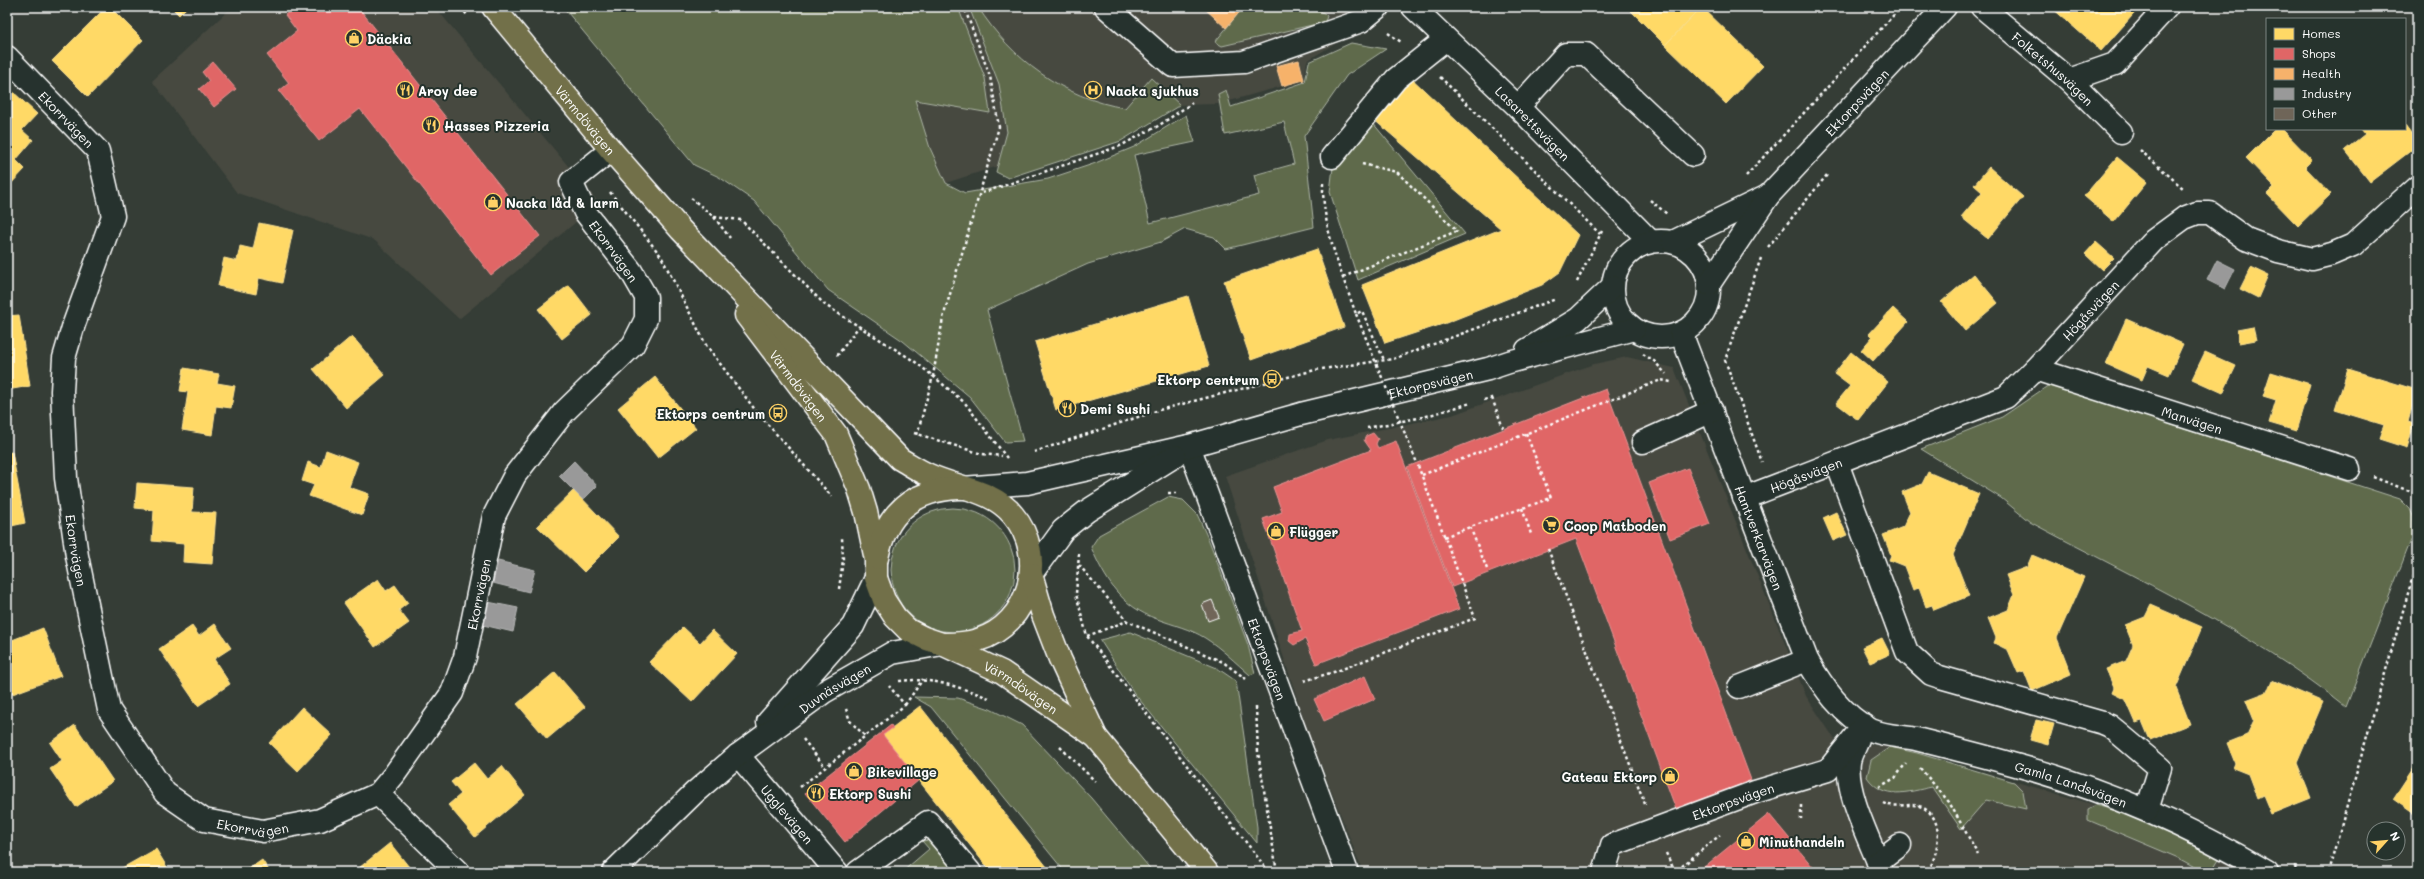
<svg xmlns="http://www.w3.org/2000/svg" width="2424" height="879" viewBox="0 0 2424 879" font-family="Mali,sans-serif">
<style>
.built{fill:#464940}
.green{fill:#5e6b4c;stroke:#aeb5a6}
.homes{fill:#ffd966;stroke:#ffe494}
.shops{fill:#e06666;stroke:#e99494}
.health{fill:#f6b26b;stroke:#f9c997}
.industry{fill:#999;stroke:#b8b8b8}
.building{fill:#6f6558;stroke:#fff}
.lines{fill:none;stroke-linecap:round;stroke-linejoin:round}
.minor-casing{stroke:#fff;stroke-width:25}
.major-casing{stroke:#fff;stroke-width:25}
.path{stroke:#fff;stroke-width:2.5;stroke-dasharray:3 3;stroke-linecap:butt}
.minor{stroke:#26332d;stroke-width:22}
.major{stroke:#726f4a;stroke-width:22}
.path-bridge{stroke:#fff;stroke-width:2.5;stroke-dasharray:3 3;stroke-linecap:butt}
.labels{text-anchor:middle;dominant-baseline:central;stroke-width:4;stroke-linejoin:round;paint-order:stroke}
.poi-label{font-size:13px;font-weight:bold;fill:#fff;stroke:#26332d;text-anchor:start}
.street-label{font-size:13px;fill:#fff;stroke:#26332d}
</style>
<rect width="100%" height="100%" fill="#353d36"/>
<filter id="ink" filterUnits="userSpaceOnUse"><feTurbulence type="fractalNoise" baseFrequency=".025" numOctaves="2"/><feDisplacementMap in="SourceGraphic" scale="8" xChannelSelector="R" yChannelSelector="G"/><feConvolveMatrix kernelMatrix="1 2 1 2 8 2 1 2 1" color-interpolation-filters="sRGB"/></filter>
<g filter="url(#ink)">
<g class="built">
<path d="M232,7H435L599,203L459,319L374,240L237,193L152,81Z"/>
<path d="M923,7H1393L1307,61L1304,80L1219,104L1180,105L1121,141L1008,178L995,167L946,183L930,148L915,100Z"/>
<path d="M1627,357L1674,368L1806,696L1836,741L1890,747L1917,753L2140,818L2246,872H1363L1307,729L1225,476L1328,440L1452,415L1594,364Z"/>
</g>
<g class="green">
<path d="M563,7H958L985,78L990,113L915,100L930,148L946,183L965,193L1048,179L1093,164L1134,147L1186,115L1195,142L1134,155L1150,223L1259,195L1254,175L1294,164L1284,122L1225,135L1218,94L1226,90L1231,107L1305,82L1309,62L1351,43L1386,49L1347,75L1304,136L1314,227L1226,249L1214,237L1185,229L1161,242L1088,264L987,310L1023,441L1005,442L970,397L903,341L828,290L754,201L719,177L694,165Z"/>
<path d="M969,7H978C1011,59 1063,98 1125,108L1151,78L1180,105L1121,141L1008,178L996,172L1007,132L999,84Z"/>
<path d="M1240,7C1259,7 1316,1 1327,16L1325,22L1222,46L1215,42L1242,9Z"/>
<path d="M1372,122L1465,234L1358,280L1330,192L1333,167Z"/>
<path d="M2049,385L2400,499L2410,509L2417,525L2346,707C2253,632 2135,578 2030,522L2001,498L1921,449L2002,417Z"/>
<path d="M1168,497L1183,500L1197,514L1210,543L1248,645L1255,673L1250,675C1236,663 1221,648 1205,638C1191,629 1173,625 1157,619C1122,607 1105,580 1091,547L1099,535Z"/>
<circle cx="953" cy="570" r="62"/>
<path d="M1130,632L1217,668L1236,681L1257,827V843L1134,693L1100,640Z"/>
<path d="M914,697L958,698L990,709L1022,725L1091,798L1153,872H1065L931,707Z"/>
<path d="M1890,747L1917,753L2014,782L2023,791L2026,809L1986,800L1961,829L1932,787C1907,792 1884,801 1867,777L1871,760Z"/>
<path d="M2096,805L2140,818L2220,857L2211,872H2204L2176,857L2088,820V809Z"/>
<path d="M930,840L962,872H902L929,849L922,841Z"/>
</g>
<g class="homes">
<path d="M106,7H110L143,40L88,97L52,61Z"/>
<path d="M171,7H187L179,15Z"/>
<path d="M1627,7H1702L1665,45Z"/>
<path d="M1702,7L1763,66L1726,104L1665,45Z"/>
<path d="M2051,7H2140L2101,51Z"/>
<path d="M1408,75L1578,235L1560,272L1542,285L1446,323L1385,343L1362,285L1501,229L1372,118Z"/>
<path d="M10,89L37,114L22,130L33,140L16,160L25,169L7,188V92Z"/>
<path d="M2405,126L2417,142V146L2370,182L2345,150L2365,134L2361,129H2405Z"/>
<path d="M2275,129H2282L2312,160L2305,167L2331,194L2298,226L2267,194L2274,187L2246,158Z"/>
<path d="M2117,157L2147,182L2114,222L2084,196Z"/>
<path d="M1989,167L2023,197L1988,239L1961,217L1982,192L1974,185Z"/>
<path d="M259,223L293,230L282,283L259,278L256,294L218,286L224,258L237,261L240,246L253,249Z"/>
<path d="M2096,242L2114,258L2102,270L2085,254Z"/>
<path d="M1317,249L1344,327L1251,360L1224,281Z"/>
<path d="M2251,267L2268,275L2258,298L2240,289Z"/>
<path d="M1974,274L1998,303L1965,331L1941,302Z"/>
<path d="M569,285L592,315L562,339L538,309Z"/>
<path d="M1188,296L1209,366L1056,410L1035,342Z"/>
<path d="M1893,308L1908,322L1873,361L1861,350L1872,337L1869,334Z"/>
<path d="M19,315L30,386L7,390V316Z"/>
<path d="M2126,319L2183,344L2169,375L2148,366L2142,380L2106,364Z"/>
<path d="M2253,327L2256,340L2239,343L2237,330Z"/>
<path d="M352,336L385,375L346,408L313,369Z"/>
<path d="M1851,352L1888,382L1858,420L1836,403L1850,386L1834,374Z"/>
<path d="M2205,352L2236,366L2223,393L2192,379Z"/>
<path d="M184,368L219,374L217,383L235,386L231,408L216,406L212,435L182,430L188,392L180,391Z"/>
<path d="M2348,369L2417,390L2408,422L2414,424L2407,448L2379,439L2384,425L2335,410Z"/>
<path d="M2271,372L2310,384L2296,431L2269,423L2276,400L2263,396Z"/>
<path d="M655,377L696,428L658,458L618,408Z"/>
<path d="M326,450L358,462L349,487L369,494L362,515L309,496L314,485L302,481L308,462L321,467Z"/>
<path d="M12,452L25,523L7,527V453Z"/>
<path d="M1928,472L1979,494L1953,555L1969,596L1934,610L1932,605L1926,607L1919,588L1913,590L1904,566L1889,560L1891,555L1883,535L1903,527L1910,512L1902,492L1922,484Z"/>
<path d="M137,483L194,487L192,512L216,513L212,564L183,562L184,544L152,541L154,510L135,508Z"/>
<path d="M574,490L619,537L584,572L537,526Z"/>
<path d="M1836,512L1847,535L1833,541L1823,518Z"/>
<path d="M2032,555L2084,577L2057,638L2071,674L2032,691L2024,671L2018,673L2008,650L1994,643L1996,638L1988,618L2008,610L2014,595L2006,575L2027,567Z"/>
<path d="M378,579L386,591L395,585L408,603L399,610L409,623L375,647L344,603Z"/>
<path d="M2151,605L2202,627L2176,688L2190,724L2150,740L2142,721L2136,723L2126,700L2112,693L2114,688L2106,669L2126,661L2133,645L2125,625L2145,617Z"/>
<path d="M215,624L231,648L214,659L230,684L198,706L159,649L192,626L199,636Z"/>
<path d="M683,627L700,643L712,630L737,654L692,702L649,662Z"/>
<path d="M43,628L61,676L7,696V662L10,660L7,653V642Z"/>
<path d="M1882,638L1890,654L1870,663L1862,647Z"/>
<path d="M555,672L585,707L547,739L517,704Z"/>
<path d="M2272,680L2323,702L2297,763L2311,798L2271,814L2263,795L2257,798L2248,774L2233,768L2235,763L2227,743L2247,735L2254,720L2246,700L2267,692Z"/>
<path d="M920,706L1051,872H991L883,735Z"/>
<path d="M302,707L332,735L298,771L269,743Z"/>
<path d="M2036,720L2054,724L2048,745L2030,740Z"/>
<path d="M75,725L113,781L76,807L50,769L62,761L50,743Z"/>
<path d="M474,763L487,779L502,766L525,795L475,837L448,805L461,794L451,782Z"/>
<path d="M2416,764L2417,765V816L2393,799Z"/>
<path d="M390,843L413,872H354Z"/>
<path d="M156,849L170,872H115Z"/>
<path d="M262,860L270,872H246V871Z"/>
</g>
<g class="shops">
<path d="M295,7H358L540,236L491,275L360,109L319,141L279,91L289,83L267,55L297,31L285,15Z"/>
<path d="M213,62L236,89L214,107L199,89L209,81L202,72Z"/>
<path d="M1606,389L1751,780L1677,812L1576,539L1452,587L1407,467Z"/>
<path d="M1373,433L1378,439L1376,444L1378,448L1396,441L1459,609L1316,664L1305,639L1294,645L1289,641L1290,634L1302,631L1263,519L1282,512L1273,487L1371,450L1364,440L1366,436Z"/>
<path d="M1688,468L1710,524L1670,539L1649,483Z"/>
<path d="M1365,676L1375,699L1324,721L1314,699Z"/>
<path d="M891,725L893,728L883,735L919,780L845,842L805,793Z"/>
<path d="M1769,814L1817,872H1698Z"/>
</g>
<g class="health">
<path d="M1203,7H1240L1242,9L1226,28Z"/>
<path d="M1299,60L1304,80L1282,86L1276,66Z"/>
</g>
<g class="industry">
<path d="M2217,260L2235,269L2225,289L2207,280Z"/>
<path d="M574,461L597,486L583,500L559,476Z"/>
<path d="M498,561L535,570L529,592L493,583Z"/>
<path d="M488,602L518,608L513,632L483,625Z"/>
</g>
<path class="building" d="M1212,600L1219,617L1208,621L1202,604Z"/>
<g class="lines">
<defs>
<g id="minor">
<path d="M1106,7L1173,66L1244,62L1361,21L1378,7"/>
<path id="s1" d="M1413,7L1518,107L1650,241"/>
<path id="s2" d="M1982,7L2069,80L2121,132"/>
<path id="s3" d="M7,57L98,151L113,216L74,324L64,358L62,391L66,478L77,556L109,710L165,793L204,820L263,831L320,820L378,794L394,775L452,693L465,657L494,516L515,475L564,412L633,345L646,319V297L631,271L585,212L571,182L611,150"/>
<path d="M2069,80L2115,64L2167,7"/>
<path d="M1518,107L1566,54H1586L1693,155"/>
<path d="M1332,157L1396,79L1446,39"/>
<circle cx="1661" cy="289" r="48"/>
<path d="M1673,242L1768,196"/>
<path id="s4" d="M1709,284L1768,196L1945,7"/>
<path id="s5" d="M1681,333L1807,660C1823,687 1842,715 1871,730C1884,736 1902,736 1916,739C1948,747 1980,755 2012,764C2102,788 2187,825 2267,872"/>
<path d="M1527,350L1578,319L1612,287"/>
<path id="s6" d="M2035,369L2349,469"/>
<path d="M1643,442L1712,411"/>
<path id="s7" d="M1189,446L1347,872"/>
<path d="M1837,463L1907,652L1931,674L1940,677L2103,723L2110,726L2160,768L2147,810"/>
<path id="s8" d="M963,488L1027,483L1189,446L1301,414L1488,369L1509,362L1634,329"/>
<path id="s9" d="M1744,498L2006,397L2035,369L2154,240L2184,218L2197,213H2210L2246,239L2278,251L2312,259L2332,254L2353,245L2417,187"/>
<path d="M1031,574L1063,530L1087,511L1175,456"/>
<path d="M1739,687L1807,660"/>
<path d="M768,722L853,626L876,578"/>
<path d="M1858,739C1855,746 1850,755 1849,762C1845,794 1871,842 1882,872"/>
<path id="s10" d="M738,755L837,872"/>
<path d="M378,794L458,872"/>
<path d="M1878,862L1900,845"/>
<path id="s11" d="M613,872L694,793L738,755L824,692L892,653L942,644"/>
<path d="M858,872L928,822L970,872"/>
<path id="s12" d="M1604,872L1612,845L1755,792L1828,770L1864,725"/>
</g>
<g id="major">
<path id="s13" d="M493,7L611,150L681,230L900,459C909,464 919,471 929,475C957,488 993,490 1013,515C1048,556 1030,624 978,640C966,644 954,644 942,644"/>
<path id="s14" d="M746,315L836,434L859,489L866,512L876,560V578L884,600L895,617L908,630L924,638L942,644L1002,672L1096,737"/>
<path d="M877,558C886,513 913,490 959,488"/>
<path d="M1031,574L1043,615L1060,659L1096,737L1207,872"/>
</g>
</defs>
<use href="#minor" class="minor-casing"/>
<use href="#major" class="major-casing"/>
<g class="path">
<path d="M461,7L467,15"/>
<path d="M1388,33L1401,42"/>
<path d="M1440,77L1600,234"/>
<path d="M2140,150L2184,189"/>
<path d="M1746,176L1901,7"/>
<path d="M1323,183C1322,227 1341,272 1356,314L1362,311L1384,360"/>
<path d="M610,192L661,256L706,345L756,411L832,497"/>
<path d="M982,193L1120,146L1158,126L1192,103"/>
<path d="M691,198L714,217L741,220L825,305L914,361L933,376L965,403L1007,458"/>
<path d="M1650,200L1667,214"/>
<path d="M714,217L730,238"/>
<path d="M1768,247L1827,175"/>
<path d="M1761,258L1725,360L1762,462"/>
<path d="M1343,277L1457,231L1397,172L1362,164"/>
<path d="M1577,282L1602,231"/>
<path d="M1643,354L1654,361L1666,374"/>
<path d="M837,356L859,326"/>
<path d="M1492,398L1503,428"/>
<path d="M1484,400L1495,397"/>
<path d="M1367,428L1423,417L1471,403"/>
<path d="M914,433L982,454L1002,456"/>
<path d="M917,435L933,376L943,318L999,127L990,76L964,7"/>
<path d="M1034,452L1159,410L1315,370L1393,359L1556,299"/>
<path d="M1422,475L1661,380L1671,382"/>
<path d="M2373,477L2417,494"/>
<path d="M1168,493H1179"/>
<path d="M1522,508L1531,534"/>
<path d="M1444,537L1470,527"/>
<path d="M1548,549L1645,804"/>
<path d="M1079,554L1076,594L1087,636L1269,872"/>
<path d="M1079,565L1127,621L1223,662L1246,679"/>
<path d="M1487,569L1470,527L1551,498L1526,433"/>
<path d="M839,589L843,560L842,537"/>
<path d="M1087,636L1127,621"/>
<path d="M899,681C932,677 959,687 989,698"/>
<path d="M1304,681L1337,671L1475,618L1417,463"/>
<path d="M905,705L923,679"/>
<path d="M1256,707L1258,752L1277,872"/>
<path d="M846,709L850,721L865,736"/>
<path d="M803,739L825,767"/>
<path d="M1060,747L1095,781"/>
<path d="M1920,768L1949,802L1978,854"/>
<path d="M800,787L905,705L889,686"/>
<path d="M1879,787L1895,778L1906,763"/>
<path d="M1883,803C1895,809 1911,802 1922,807C1945,819 1938,849 1931,866L1938,872"/>
<path d="M1801,805V819"/>
<path d="M1666,853L1675,872L1720,835"/>
<path d="M2294,867L2301,872"/>
<path d="M2328,872L2417,562"/>
</g>
<use href="#minor" class="minor"/>
<use href="#major" class="major"/>
<path class="path-bridge" d="M1356,314L1417,463"/>
</g>
</g>
<defs>
<symbol id="shop-ring" viewBox="-11 -11 22 22"><circle r="9.5" fill="#26332d" stroke="#ffd166" stroke-width="1.5"/><path d="M-5-2.5h2.3a2.7 3.5 0 0 1 5.4 0H5L5.5 6h-11ZM-1.5-2.5h3a1.5 2.3 0 0 0-3 0Z" fill="#ffd166"/></symbol>
<symbol id="restaurant-ring" viewBox="-11 -11 22 22"><circle r="9.5" fill="#26332d" stroke="#ffd166" stroke-width="1.5"/><path d="M-5-6h1v4h1v-4h1v4h1v-4h1v5L-1.5 .5V6h-2V.5L-5-1ZM5-6V6H3V1.5H1.5Q1.5-4 5-6Z" fill="#ffd166"/></symbol>
<symbol id="hospital-ring" viewBox="-11 -11 22 22"><circle r="9.5" fill="#26332d" stroke="#ffd166" stroke-width="1.5"/><path d="M-5-5h3v3.5h4V-5h3V5h-3V1.5h-4V5h-3Z" fill="#ffd166"/></symbol>
<symbol id="bus-ring" viewBox="-11 -11 22 22"><circle r="9.5" fill="#26332d" stroke="#ffd166" stroke-width="1.5"/><path d="M-5-6H5V4H4V6H2V4H-2V6H-4V4H-5ZM-3.5-4V0h7V-4ZM-3.5 1.2v1.5H-2V1.2ZM2 1.2v1.5H3.5V1.2Z" fill="#ffd166"/></symbol>
<symbol id="supermarket-ring" viewBox="-11 -11 22 22"><circle r="9.5" fill="#26332d" stroke="#ffd166" stroke-width="1.5"/><path d="M-6-5.5h2.5l.6 2H6L4.5 2H-2.5L-4.4-4H-6ZM-1.5 3.2a1.3 1.3 0 1 0 .1 0ZM3 3.2a1.3 1.3 0 1 0 .1 0Z" fill="#ffd166"/></symbol>
</defs>
<g fill-rule="evenodd">
<use href="#shop-ring" x="344" y="28" width="20" height="20"/>
<use href="#restaurant-ring" x="395" y="80" width="20" height="20"/>
<use href="#hospital-ring" x="1083" y="80" width="20" height="20"/>
<use href="#restaurant-ring" x="421" y="115" width="20" height="20"/>
<use href="#shop-ring" x="483" y="192" width="20" height="20"/>
<use href="#bus-ring" x="1262" y="369" width="20" height="20"/>
<use href="#restaurant-ring" x="1057" y="398" width="20" height="20"/>
<use href="#bus-ring" x="768" y="403" width="20" height="20"/>
<use href="#supermarket-ring" x="1541" y="515" width="20" height="20"/>
<use href="#shop-ring" x="1266" y="521" width="20" height="20"/>
<use href="#shop-ring" x="844" y="761" width="20" height="20"/>
<use href="#shop-ring" x="1660" y="766" width="20" height="20"/>
<use href="#restaurant-ring" x="806" y="783" width="20" height="20"/>
<use href="#shop-ring" x="1736" y="831" width="20" height="20"/>
</g>
<g class="labels">
<g class="poi-label">
<text x="367" y="38">Däckia</text>
<text x="418" y="90">Aroy dee</text>
<text x="1106" y="90">Nacka sjukhus</text>
<text x="444" y="125">Hasses Pizzeria</text>
<text x="506" y="202">Nacka låd &amp; larm</text>
<text x="1259" y="379" text-anchor="end">Ektorp centrum</text>
<text x="1080" y="408">Demi Sushi</text>
<text x="765" y="413" text-anchor="end">Ektorps centrum</text>
<text x="1564" y="525">Coop Matboden</text>
<text x="1289" y="531">Flügger</text>
<text x="867" y="771">Bikevillage</text>
<text x="1657" y="776" text-anchor="end">Gateau Ektorp</text>
<text x="829" y="793">Ektorp Sushi</text>
<text x="1759" y="841">Minuthandeln</text>
</g>
<g class="street-label">
<text stroke="none"><textPath href="#s2" startOffset="94">Folketshusvägen</textPath></text>
<text stroke="none"><textPath href="#s4" startOffset="235">Ektorpsvägen</textPath></text>
<text stroke="none"><textPath href="#s3" startOffset="86">Ekorrvägen</textPath></text>
<text stroke="none"><textPath href="#s13" startOffset="146">Värmdövägen</textPath></text>
<text stroke="none"><textPath href="#s1" startOffset="167">Lasarettsvägen</textPath></text>
<text transform="translate(614 251) rotate(54)">Ekorrvägen</text>
<text stroke="none"><textPath href="#s9" startOffset="402">Högåsvägen</textPath></text>
<text stroke="none"><textPath href="#s8" startOffset="480">Ektorpsvägen</textPath></text>
<text stroke="none"><textPath href="#s14" startOffset="88">Värmdövägen</textPath></text>
<text stroke="none"><textPath href="#s6" startOffset="165">Manvägen</textPath></text>
<text stroke="none"><textPath href="#s9" startOffset="66">Högåsvägen</textPath></text>
<text stroke="none"><textPath href="#s5" startOffset="219">Hantverkarvägen</textPath></text>
<text stroke="none"><textPath href="#s3" startOffset="541">Ekorrvägen</textPath></text>
<text stroke="none"><textPath href="#s3" startOffset="1261">Ekorrvägen</textPath></text>
<text stroke="none"><textPath href="#s7" startOffset="227">Ektorpsvägen</textPath></text>
<text stroke="none"><textPath href="#s14" startOffset="489">Värmdövägen</textPath></text>
<text stroke="none"><textPath href="#s11" startOffset="289">Duvnäsvägen</textPath></text>
<text stroke="none"><textPath href="#s5" startOffset="654">Gamla Landsvägen</textPath></text>
<text stroke="none"><textPath href="#s12" startOffset="157">Ektorpsvägen</textPath></text>
<text stroke="none"><textPath href="#s10" startOffset="77">Ugglevägen</textPath></text>
<text stroke="none"><textPath href="#s3" startOffset="901">Ekorrvägen</textPath></text>
</g>
</g>
<rect width="2424" height="879" fill="none" stroke="#26332d" stroke-width="24"/>
<rect x="12" y="12" width="2400" height="855" fill="none" stroke="#fff" stroke-width="1.5" filter="url(#ink)"/>
<rect x="2266" y="18" width="140" height="112" fill="#26332d" stroke="#7d8581"/>
<rect x="2274" y="28" width="20" height="12" fill="#ffd966" stroke="#7d8581"/>
<text x="2302" y="38" font-size="12" fill="#ffffff">Homes</text>
<rect x="2274" y="48" width="20" height="12" fill="#e06666" stroke="#7d8581"/>
<text x="2302" y="58" font-size="12" fill="#ffffff">Shops</text>
<rect x="2274" y="68" width="20" height="12" fill="#f6b26b" stroke="#7d8581"/>
<text x="2302" y="78" font-size="12" fill="#ffffff">Health</text>
<rect x="2274" y="88" width="20" height="12" fill="#999999" stroke="#7d8581"/>
<text x="2302" y="98" font-size="12" fill="#ffffff">Industry</text>
<rect x="2274" y="108" width="20" height="12" fill="#6f6558" stroke="#7d8581"/>
<text x="2302" y="118" font-size="12" fill="#ffffff">Other</text>
<g transform="translate(2386 841) rotate(63)"><circle r="19" fill="#26332d" stroke="#7d8581"/>
<path d="M0-3L7 15L0 10L-7 15Z" fill="#ffd166"/>
<text y="-6" font-size="11" font-weight="bold" text-anchor="middle" fill="#ffffff">N</text>
</g>
</svg>
